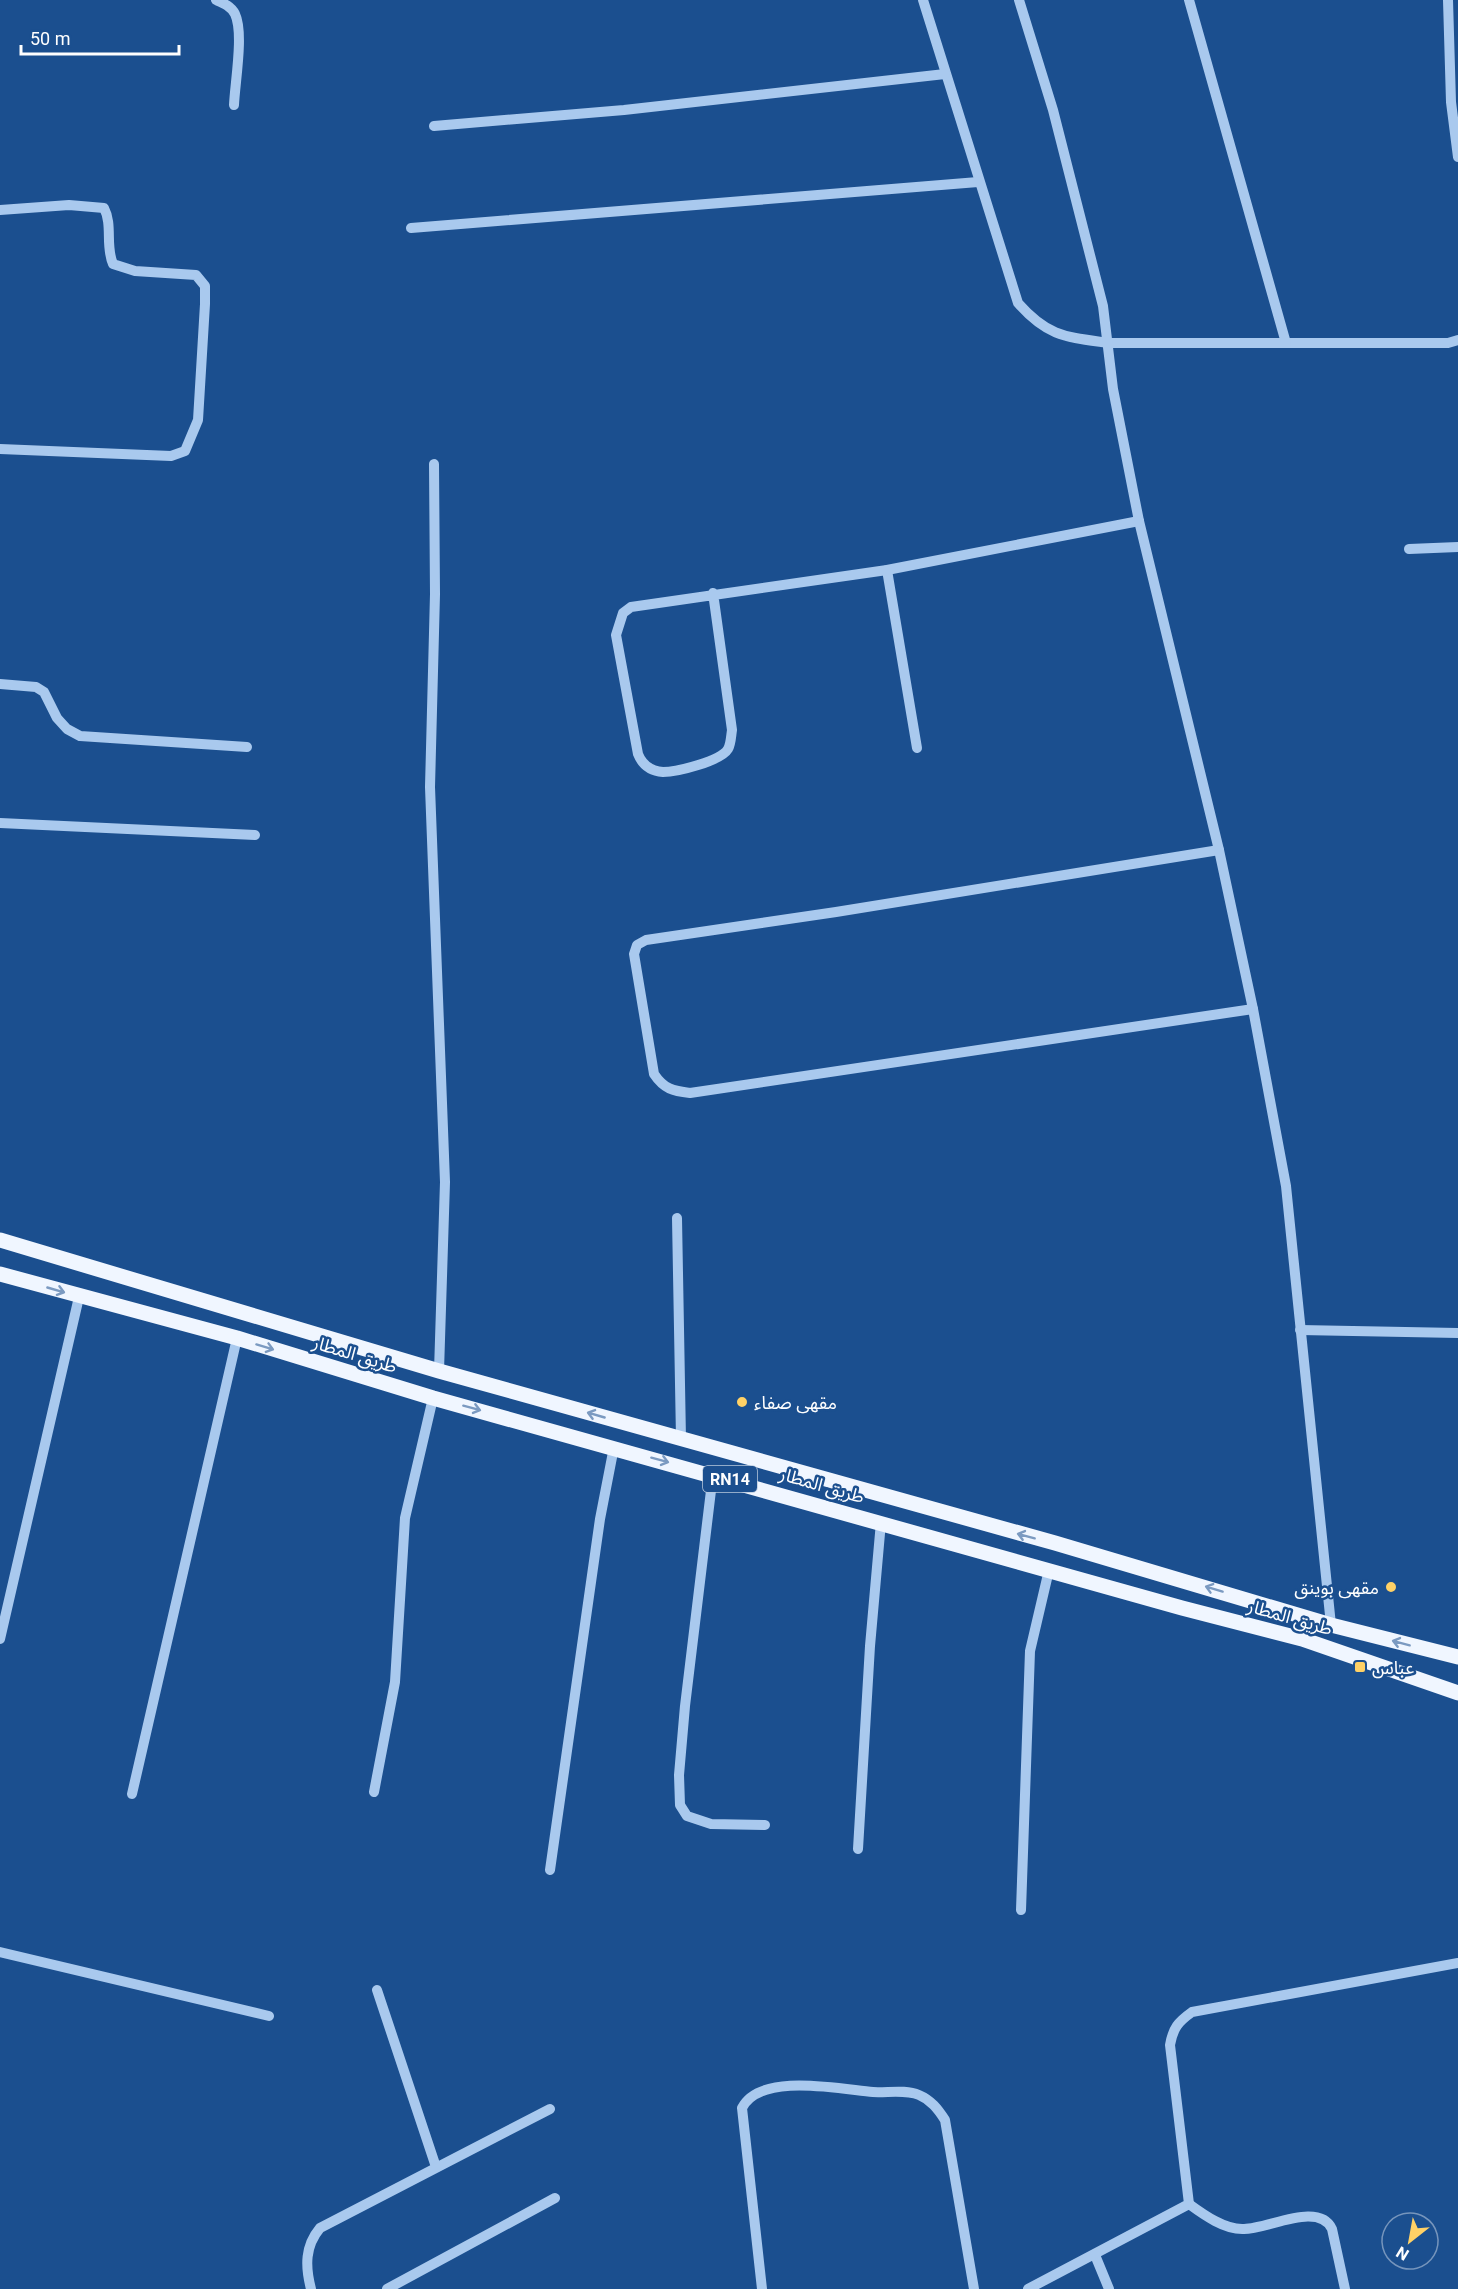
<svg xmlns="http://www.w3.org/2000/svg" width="1458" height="2289" viewBox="0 0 1458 2289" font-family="Roboto,'Noto Sans Arabic',sans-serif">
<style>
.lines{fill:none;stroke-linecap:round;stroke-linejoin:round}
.minor{stroke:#a9c9ee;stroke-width:10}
.major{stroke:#f0f6ff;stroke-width:15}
.oneway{stroke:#7b9ac1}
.poi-dot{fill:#ffd166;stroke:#1b4f8f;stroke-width:2}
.labels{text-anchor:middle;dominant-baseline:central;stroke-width:5;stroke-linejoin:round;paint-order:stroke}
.shield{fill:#1b4f8f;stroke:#bbcadd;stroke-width:1.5}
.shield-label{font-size:16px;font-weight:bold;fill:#fff}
.street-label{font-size:18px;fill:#fff;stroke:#1b4f8f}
.poi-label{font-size:18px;fill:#fff;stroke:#1b4f8f;text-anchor:start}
</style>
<rect width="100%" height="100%" fill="#1b4f8f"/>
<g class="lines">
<g class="minor">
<path d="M216,0C223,3 231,6 235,14C244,33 235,82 234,105"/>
<path d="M923,0L1018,303C1048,337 1066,337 1109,343H1448L1458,340"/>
<path d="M1019,0L1053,110L1103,306L1113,389L1139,521L1219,850L1253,1009L1286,1186L1331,1625"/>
<path d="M1189,0L1286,343"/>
<path d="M1448,0L1451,102L1458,157"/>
<path d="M434,126L624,110L945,74"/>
<path d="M0,210L69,205L104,208C113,225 105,246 113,264L135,271L196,275L205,286V304L198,420L185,451L171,456L0,449"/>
<path d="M411,228L978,182"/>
<path d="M434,464L435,594L430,787L445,1182L439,1371"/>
<path d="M1409,549L1458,547"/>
<path d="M887,570L917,748"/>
<path d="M713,593L732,730C731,736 731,744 728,749C721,761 677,772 663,772C650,771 642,764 638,754L616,635L623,613L631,607L887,570L1139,521"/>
<path d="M0,684L36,687L44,692L57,718L67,729L80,736L247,747"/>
<path d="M0,823L255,835"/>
<path d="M1219,850L836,912L646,940L637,945L634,954L654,1074C664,1089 673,1091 690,1093L1253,1009"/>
<path d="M677,1218L681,1439"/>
<path d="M1300,1330L1458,1333"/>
<path d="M713,1474L685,1706L679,1775L680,1805L687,1816L711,1824L765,1825"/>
<path d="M0,1639L79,1297"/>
<path d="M374,1792L395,1682L405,1518L433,1398"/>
<path d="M132,1794L237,1338"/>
<path d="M858,1849L870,1646L881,1522"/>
<path d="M550,1870L600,1519L614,1447"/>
<path d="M1021,1910L1030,1651L1049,1570"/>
<path d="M0,1952L269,2016"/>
<path d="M377,1990L436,2167"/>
<path d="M1189,2204C1204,2215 1225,2230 1244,2229C1268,2229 1319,2201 1332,2229L1345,2289"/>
<path d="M1095,2255L1109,2289"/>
<path d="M311,2289C305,2266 305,2246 320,2228L550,2109"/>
<path d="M387,2289L555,2198"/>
<path d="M762,2289L742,2108C760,2072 840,2089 873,2092C887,2093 905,2089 919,2095C931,2100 938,2109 945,2120L974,2289"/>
<path d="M1028,2289L1189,2204L1170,2045C1173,2028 1178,2022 1192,2012L1458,1963"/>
</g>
<g class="major">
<path d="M0,1240L439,1371L1055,1543L1331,1625L1458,1657"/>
<path d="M0,1274L237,1338L433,1398L1182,1608L1302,1639L1458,1693"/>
</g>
</g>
<defs><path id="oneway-shaft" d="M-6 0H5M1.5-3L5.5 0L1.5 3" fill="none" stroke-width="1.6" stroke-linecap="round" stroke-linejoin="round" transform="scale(1.5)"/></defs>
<g class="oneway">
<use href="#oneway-shaft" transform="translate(56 1290) rotate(16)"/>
<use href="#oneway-shaft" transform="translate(265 1347) rotate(17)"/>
<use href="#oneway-shaft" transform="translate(472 1408) rotate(15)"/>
<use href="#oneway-shaft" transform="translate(596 1415) rotate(-164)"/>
<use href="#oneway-shaft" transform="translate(660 1460) rotate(15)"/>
<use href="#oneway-shaft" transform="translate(1026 1536) rotate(-165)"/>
<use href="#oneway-shaft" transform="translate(1214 1589) rotate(-163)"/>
<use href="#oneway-shaft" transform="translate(1401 1643) rotate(-165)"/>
</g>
<g class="poi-dot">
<circle cx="742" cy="1402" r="6"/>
<circle cx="1391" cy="1587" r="6"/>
<rect x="1354" y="1661" width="12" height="12" rx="3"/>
</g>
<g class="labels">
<rect class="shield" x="703" y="1466" width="54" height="26" rx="4.5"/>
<g class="shield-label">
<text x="730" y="1479">RN14</text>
</g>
<g class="street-label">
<text transform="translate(355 1354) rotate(17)">طريق المطار</text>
<text transform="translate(822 1485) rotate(16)">طريق المطار</text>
<text transform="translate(1290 1617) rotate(16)">طريق المطار</text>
</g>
<g class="poi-label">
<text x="754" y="1402">مقهى صفاء</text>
<text x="1379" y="1587" text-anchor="end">مقهى بوينق</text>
<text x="1372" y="1667">عباس</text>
</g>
</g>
<g transform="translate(1410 2241) rotate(211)"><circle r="28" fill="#1b4f8f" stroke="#7695bc" stroke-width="1.5"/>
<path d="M0-4.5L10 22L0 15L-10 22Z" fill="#ffd166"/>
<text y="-9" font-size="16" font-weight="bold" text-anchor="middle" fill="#ffffff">N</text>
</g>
<path d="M21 45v9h158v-9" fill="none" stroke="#ffffff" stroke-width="3"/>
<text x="30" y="45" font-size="18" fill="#ffffff" stroke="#1b4f8f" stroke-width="4.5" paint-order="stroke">50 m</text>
</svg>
